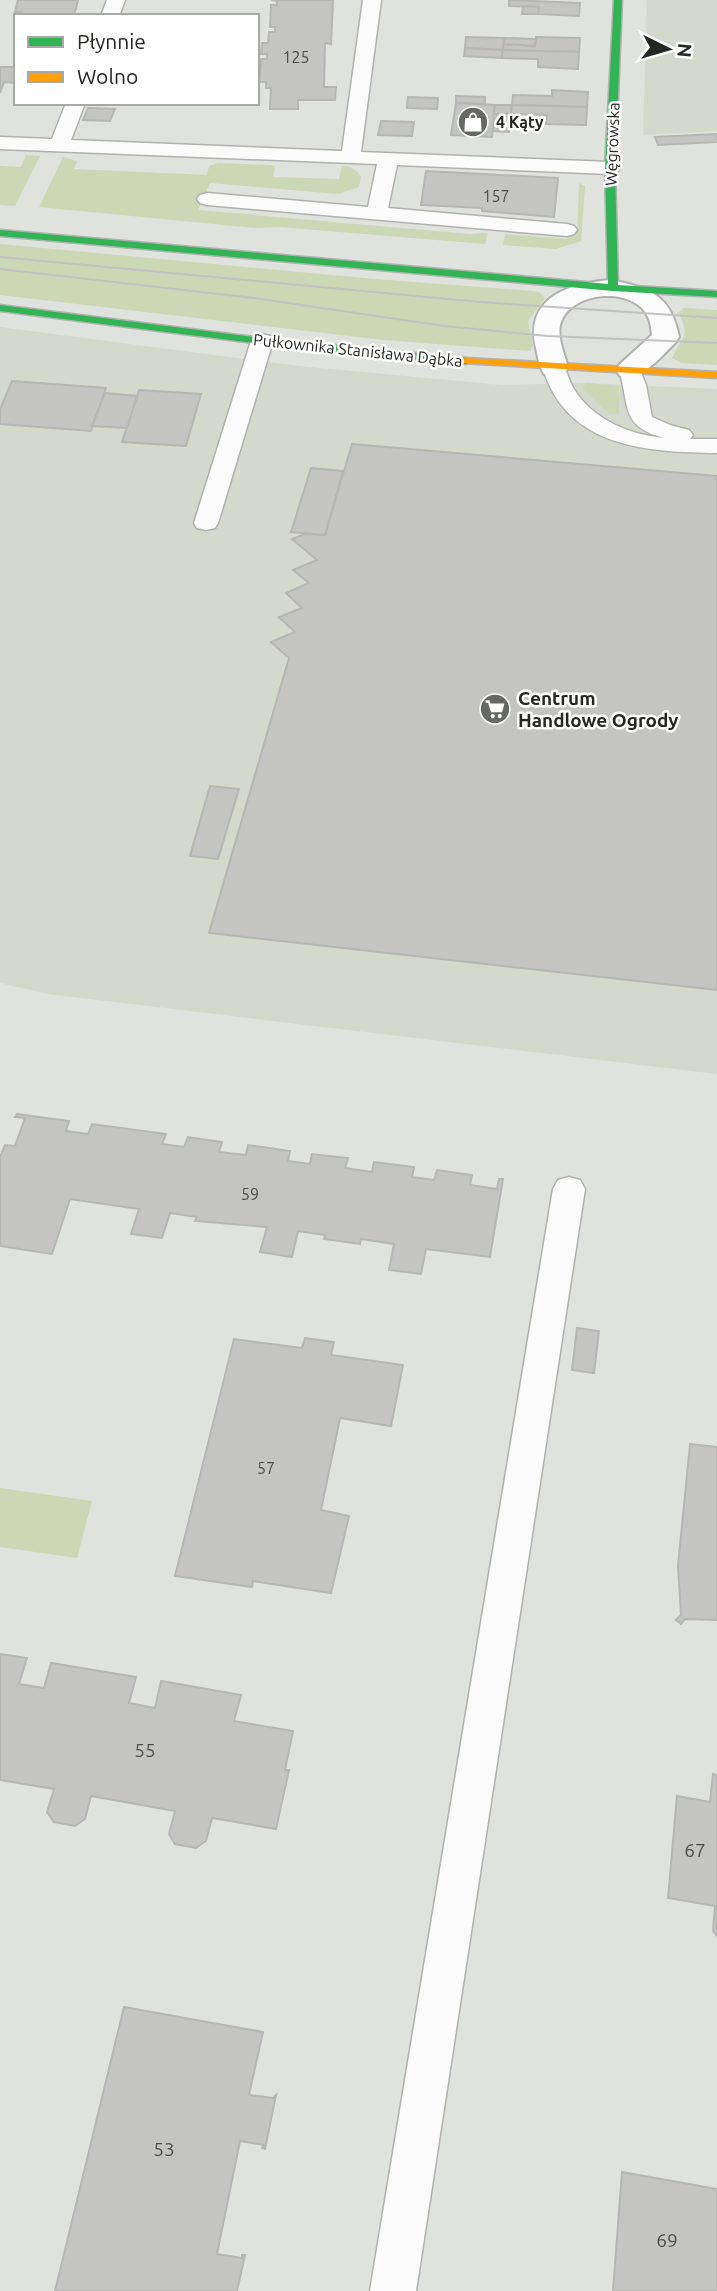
<svg xmlns="http://www.w3.org/2000/svg" width="717" height="2291" font-family="Ubuntu,sans-serif">
<style>
.built{fill:#d4d8cd}
.green{fill:#ccd7b5}
.building{fill:#c4c4c3;stroke:#b6b6b5;stroke-width:2}
.lines{fill:none;stroke-linecap:round;stroke-linejoin:round}
.lane-casing{stroke:#b1b2af;stroke-width:3}
.street-casing{stroke:#b1b2af;stroke-width:4}
.fast-casing{stroke:#b1b2af;stroke-width:3}
.slow-casing{stroke:#b1b2af;stroke-width:3}
.lane{fill:#fafbfa;fill-rule:evenodd}
.street{fill:#fafbfa;fill-rule:evenodd}
.fast{fill:#30b455;fill-rule:evenodd}
.slow{fill:#ff9f0a;fill-rule:evenodd}
.tram{stroke:#c1c2c1;stroke-width:2}
.labels{text-anchor:middle;stroke-width:5;stroke-linejoin:round;paint-order:stroke}
.number-label{font-size:16px;fill:#4d4e4b}
.far-poi-label{font-size:16px;font-weight:bold;fill:#252723;stroke:#fff;text-anchor:start}
.far-street-label{font-size:16px;fill:#252723;stroke:#fff}
.poi-label{font-size:19px;font-weight:bold;fill:#252723;stroke:#fff;text-anchor:start}
.near-number-label{font-size:19px;fill:#4d4e4b}
</style>
<rect width="100%" height="100%" fill="#e0e2dd"/>
<g class="built">
<path d="M647 0H717V131L643 135Z"/>
<path d="M0 327 299 366 501 385 587 383 717 389V1074L48 994 0 983Z"/>
</g>
<g class="green">
<path d="M26 155 40 156 15 206 0 205V166L21 167Z"/>
<path d="M63 157 77 161 74 169 207 175 209 166 218 163 272 165 275 167 273 177 339 179 342 166C350 166 358 170 361 177L359 187 338 194 210 183 198 210 470 234 488 233 485 244 279 227 255 228 39 207Z"/>
<path d="M579 183 585 186 581 241 556 249 503 245 505 234 566 239 577 229Z"/>
<path d="M0 244 375 279 534 291 540 293 545 298 528 321 533 345 530 351 383 340 0 295Z"/>
<path d="M684 308 717 310V365L681 363 672 358C681 338 692 336 678 313Z"/>
<path d="M587 383 619 386V414H609L581 387Z"/>
<path d="M0 1488 92 1501 77 1558 0 1547Z"/>
</g>
<g class="building">
<path d="M18 0H78L74 16H20L21 12H15Z"/>
<path d="M333 0 331 44 325 43 324 87H336L335 100H298V109H270L271 88H266V82H259L261 59H267V54H261L262 43H268L269 32H275V27H270L271 5H277V1L271 0Z"/>
<path d="M509 0 580 3 579 16 538 14 539 7 509 6Z"/>
<path d="M523 6 539 7 538 14H522Z"/>
<path d="M466 37 504 38 503 50 465 48Z"/>
<path d="M536 37 580 38 579 52 503 50 504 44 535 46Z"/>
<path d="M504 38 536 39 535 46 504 44Z"/>
<path d="M465 48 503 50 502 58 464 56Z"/>
<path d="M503 50 579 52 578 69 538 67V59L502 58Z"/>
<path d="M0 67H16V83L4 82 0 93Z"/>
<path d="M552 90 588 92 587 107 512 105 513 95 552 96Z"/>
<path d="M456 96 485 97V104L456 103Z"/>
<path d="M408 97 438 98 437 109 407 108Z"/>
<path d="M456 103 495 105 492 137 451 135Z"/>
<path d="M495 105H512L511 114H494Z"/>
<path d="M512 105 587 107 586 125 546 124 547 115 511 114Z"/>
<path d="M88 108 115 109 110 121 83 120Z"/>
<path d="M494 114H511L509 132 493 131Z"/>
<path d="M381 121 414 122 412 136 378 135Z"/>
<path d="M717 134V142L658 145 655 137Z"/>
<path d="M426 171 558 178 554 217 482 211V208L421 205Z"/>
<path d="M12 381 106 388 91 431 0 424V409Z"/>
<path d="M139 390 201 394 186 446 122 442Z"/>
<path d="M105 393 137 396 127 428 92 426Z"/>
<path d="M352 444 717 476V990L209 933 289 658 271 642 295 632 279 617 302 608 286 593 309 583 293 570 317 560 292 539 305 534 325 535Z"/>
<path d="M311 468 343 471 325 535 291 532Z"/>
<path d="M210 786 239 789 218 859 190 856Z"/>
<path d="M17 1114 69 1121 66 1131 88 1134 92 1124 166 1134 162 1144 184 1147 188 1137 222 1142 219 1152 246 1155 248 1145 290 1151 288 1161 310 1164 312 1154 348 1158 345 1168 372 1172 374 1162 414 1167 412 1177 434 1180 437 1170 472 1175 470 1185 497 1189 499 1179H503L490 1257 426 1249 421 1274 389 1270 394 1244 361 1239 360 1244 324 1239 325 1235 298 1231 292 1257 260 1252 267 1227 195 1221 197 1217 170 1213 162 1238 131 1234 139 1209 70 1199 52 1254 0 1246V1157L5 1145 15 1146 25 1118 15 1117Z"/>
<path d="M577 1328 599 1331 594 1373 572 1370Z"/>
<path d="M305 1338 334 1342 331 1355 403 1365 391 1426 340 1418 321 1510 349 1516 331 1593 253 1581 252 1587 175 1576 234 1339 302 1348Z"/>
<path d="M690 1444 717 1447V1620L685 1619 681 1624 676 1620 681 1615 678 1566Z"/>
<path d="M0 1654 27 1658 19 1684 44 1688 51 1663 136 1677 129 1703 155 1708 161 1681 241 1695 234 1721 293 1731 285 1770H289L276 1829 212 1818 206 1841 196 1848 175 1844 169 1834 175 1811 91 1796 85 1819 75 1826 54 1822 47 1812 54 1789 0 1780Z"/>
<path d="M713 1774 717 1775V1936L713 1931 715 1906 668 1898 677 1796 710 1802Z"/>
<path d="M124 2007 263 2032 249 2095 273 2098 276 2095 265 2149 262 2148 264 2145 240 2141 217 2254 242 2258V2255H245L237 2291H55Z"/>
<path d="M622 2172 717 2189V2291H613Z"/>
</g>
<g class="lines">
<g class="lane-casing">
<g id="lane">
<path d="M107 0H125L119 16H101Z"/>
<path d="M363 0H381L361 152 610 162 617 164 620 168 617 172 610 174 397 165 388 208 567 224 574 226 577 230 574 234 567 236 207 205 200 203 197 199 200 195 207 193 368 207 377 164 0 149V137L52 139 66 103H85L71 140 342 151Z"/>
<path d="M262 334 270 336 273 341 218 523 215 528 206 530 197 528 194 523 251 341 254 336Z"/>
<path d="M554 361 562 363C567 371 569 381 574 389 593 420 630 435 665 438 620 427 630 406 619 370L622 365H638L646 385 652 417 670 425 689 430 693 435 690 439H717V453C648 452 566 448 543 368L546 363Z"/>
<path d="M569 1177 580 1180 585 1189 416 2291H370L553 1189 558 1180Z"/>
</g>
</g>
<g class="street-casing">
<path id="street" d="M611 280C650 288 671 295 679 337L675 343C660 357 643 381 620 376L616 370 620 364 652 335C651 330 651 324 649 319 636 285 569 290 560 325 557 338 565 355 568 368L564 374 554 376 544 374C539 366 538 357 536 348 524 297 570 283 611 280Z"/>
</g>
<g class="fast-casing">
<g id="fast">
<path d="M614 0H622L615 168 618 285 717 291V297L613 291 0 236V230L608 284 605 168Z"/>
<path d="M0 305 262 338 466 358 472 361 466 364 262 344 0 311Z"/>
</g>
</g>
<g class="slow-casing">
<path id="slow" d="M466 358 717 372V378L462 363V359Z"/>
</g>
<use href="#lane" class="lane"/>
<use href="#street" class="street"/>
<use href="#fast" class="fast"/>
<use href="#slow" class="slow"/>
<g class="tram">
<path d="M0 257 480 302 717 318"/>
<path d="M0 269 254 298 444 326 548 336 717 343"/>
</g>
</g>
<defs>
<g id="shop-disc" transform="scale(1.575)"><circle r="9.5" fill="#666864" stroke="#fff"/><path d="M-5-2.5h2.3a2.7 3.5 0 0 1 5.4 0H5L5.5 6h-11ZM-1.5-2.5h3a1.5 2.3 0 0 0-3 0Z" fill="#fff"/></g>
<g id="supermarket-disc" transform="scale(1.575)"><circle r="9.5" fill="#666864" stroke="#fff"/><path d="M-6-5.5h2.5l.6 2H6L4.5 2H-2.5L-4.4-4H-6ZM-1.5 3.2a1.3 1.3 0 1 0 .1 0ZM3 3.2a1.3 1.3 0 1 0 .1 0Z" fill="#fff"/></g>
</defs>
<g fill-rule="evenodd">
<use href="#shop-disc" x="473" y="122"/>
<use href="#supermarket-disc" x="495" y="709"/>
</g>
<g class="labels">
<g class="number-label">
<text x="296" y="63">125</text>
<text x="496" y="202">157</text>
<text x="250" y="1200">59</text>
<text x="266" y="1474">57</text>
</g>
<g class="far-poi-label">
<text x="496" y="128">4 Kąty</text>
</g>
<g class="far-street-label">
<text transform="translate(612 144) rotate(-88)" y="6">Węgrowska</text>
<text transform="translate(358 350) rotate(6)" y="6">Pułkownika Stanisława Dąbka</text>
</g>
<g class="poi-label">
<text x="518" y="705">Centrum<tspan x="518" dy="22">Handlowe Ogrody</tspan></text>
</g>
<g class="near-number-label">
<text x="145" y="1757">55</text>
<text x="695" y="1857">67</text>
<text x="164" y="2156">53</text>
<text x="667" y="2247">69</text>
</g>
</g>
<rect x="14" y="14" width="245" height="91" fill="#ffffff" stroke="#a8a9a7" stroke-width="2"/>
<rect x="28" y="37" width="35" height="10" fill="#30b455" stroke="#a8a9a7" stroke-width="2"/>
<text x="77" y="49" font-size="21" fill="#252723">Płynnie</text>
<rect x="28" y="72" width="35" height="10" fill="#ff9f0a" stroke="#a8a9a7" stroke-width="2"/>
<text x="77" y="84" font-size="21" fill="#252723">Wolno</text>
<g transform="translate(668 49) rotate(95)" stroke="#ffffff" stroke-width="5" paint-order="stroke">
<path d="M0-5L12 26L0 18L-12 26Z" fill="#252723"/>
<text y="-10" font-size="19" font-weight="bold" text-anchor="middle" fill="#252723">N</text>
</g>
</svg>
